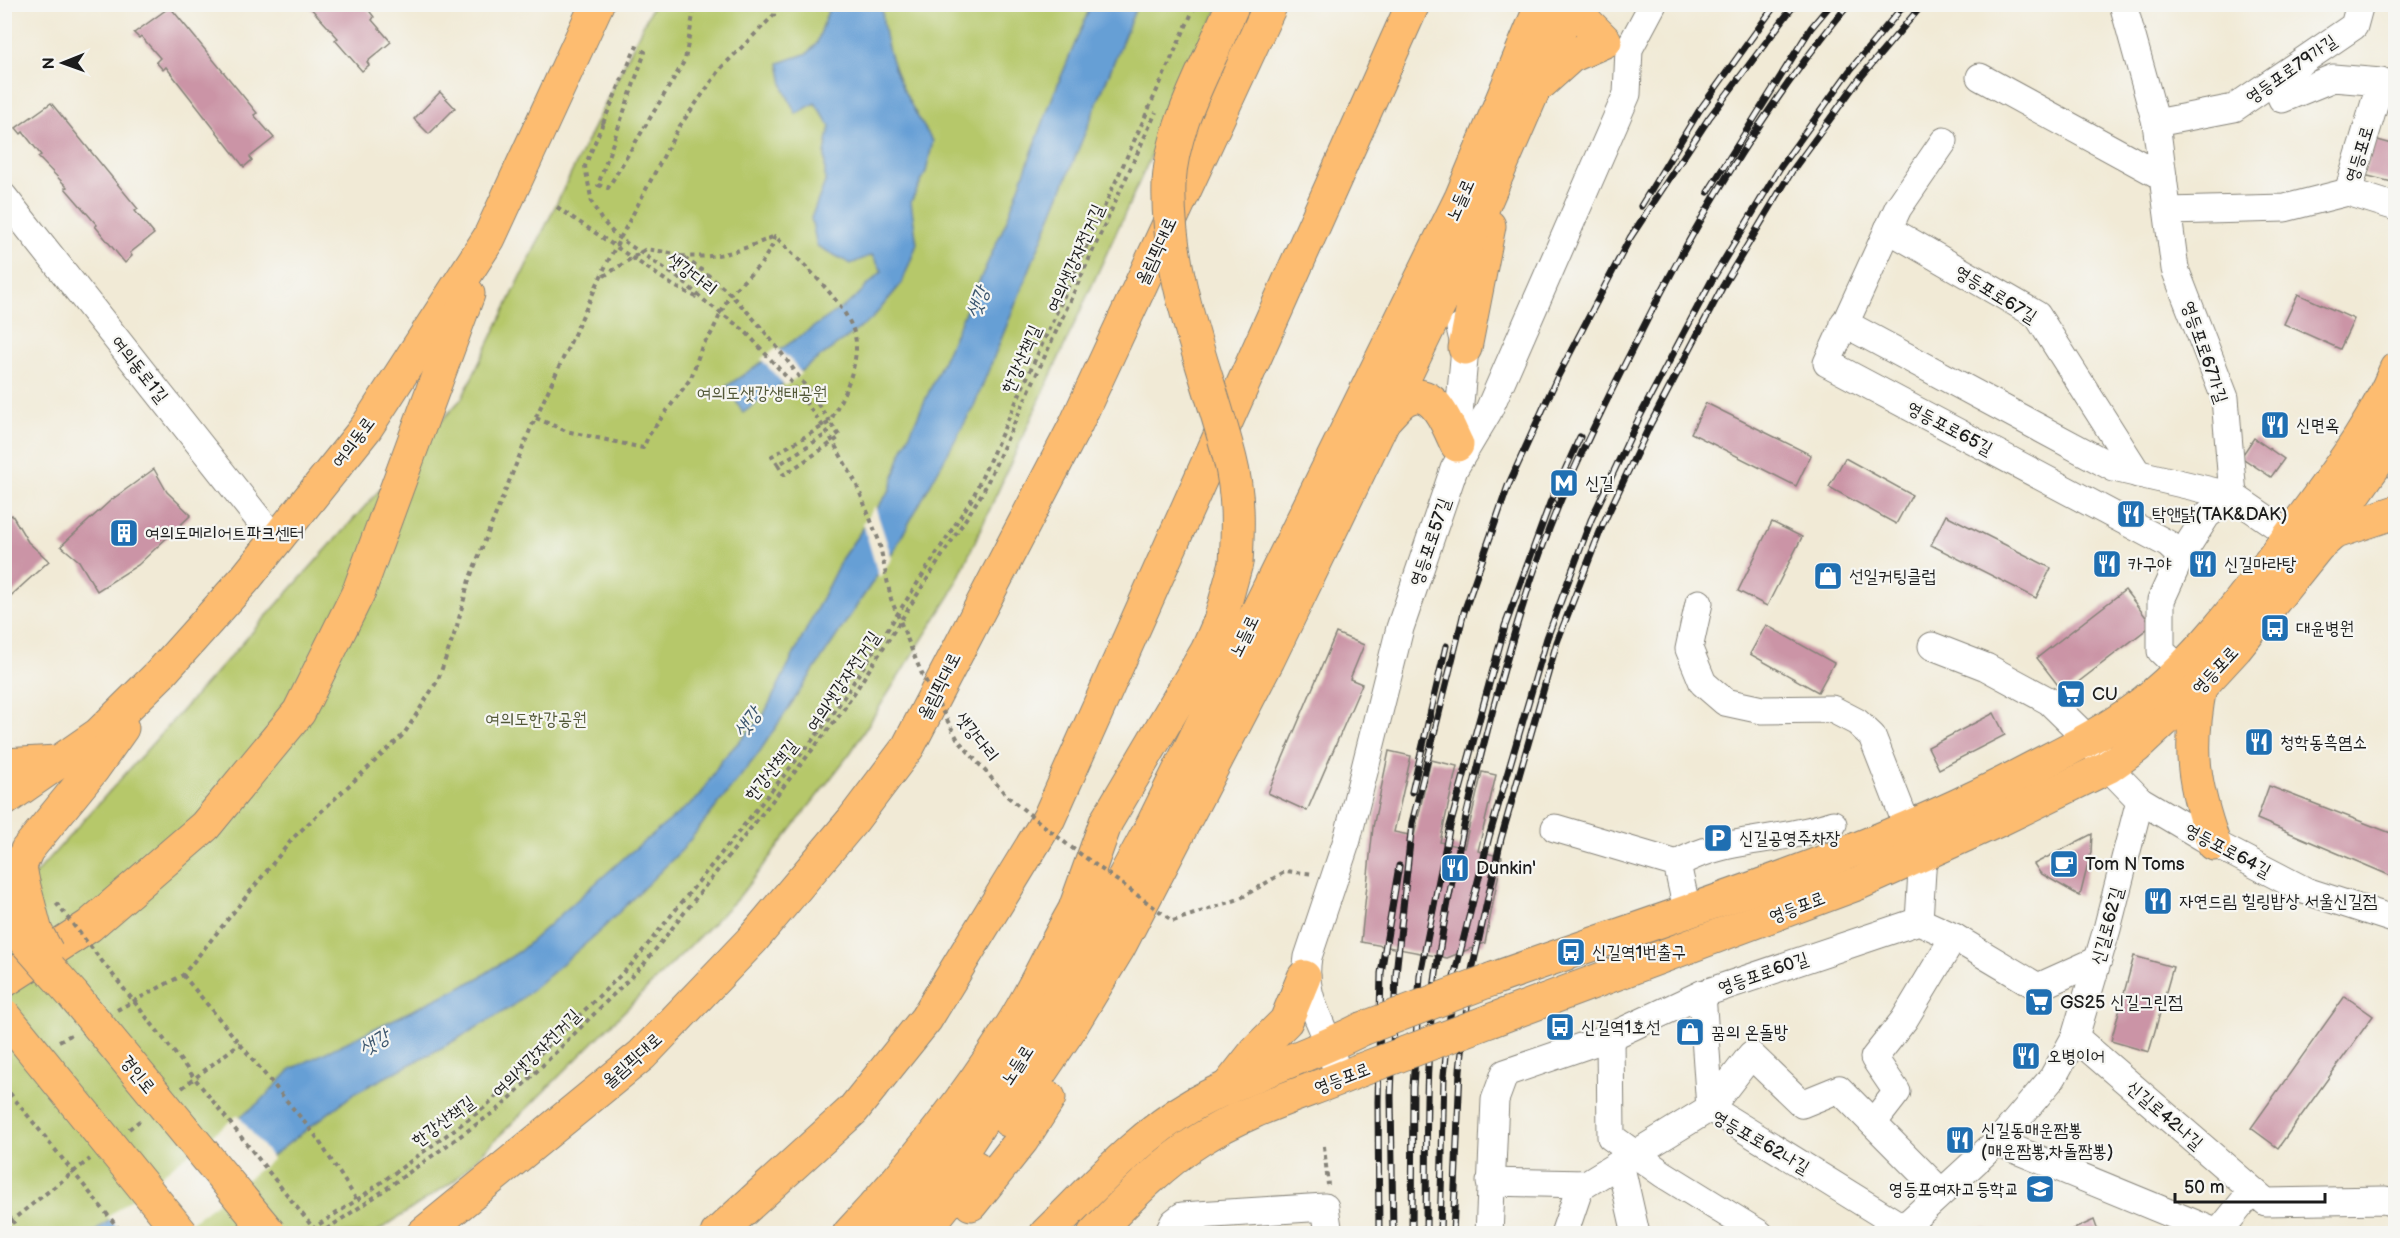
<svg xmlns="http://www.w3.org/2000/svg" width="2400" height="1238" font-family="'Balsamiq Sans','Poor Story',sans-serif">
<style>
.green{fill:#b6c86b;stroke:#697244;stroke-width:1.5}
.water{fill:#669fd5;stroke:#415e78;stroke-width:1.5}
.pier{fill:#f1ead6}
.building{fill:#cb94a6}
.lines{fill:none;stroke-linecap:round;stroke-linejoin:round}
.minor-casing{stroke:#868379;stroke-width:29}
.major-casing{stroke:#868379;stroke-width:35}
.highway-casing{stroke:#868379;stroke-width:35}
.path{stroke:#868379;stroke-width:4;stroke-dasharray:4.5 4.5;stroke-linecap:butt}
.minor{stroke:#fff;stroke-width:27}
.major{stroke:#fdbc70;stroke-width:33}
.highway{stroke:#fdbc70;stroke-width:33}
.rail-casing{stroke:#1c1c1c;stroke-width:7}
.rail{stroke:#f6f6f2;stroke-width:4.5;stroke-dasharray:14;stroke-linecap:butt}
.major-bridge-casing{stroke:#868379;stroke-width:35;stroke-linecap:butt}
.highway-bridge-casing{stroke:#868379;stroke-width:35;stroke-linecap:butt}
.path-bridge{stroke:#868379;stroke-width:4;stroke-dasharray:4.5 4.5;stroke-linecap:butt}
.major-bridge{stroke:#fdbc70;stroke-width:33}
.highway-bridge{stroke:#fdbc70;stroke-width:33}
.labels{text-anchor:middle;stroke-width:4.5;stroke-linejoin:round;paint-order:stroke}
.street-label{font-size:18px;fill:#1c1c1c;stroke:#f6f6f2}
.park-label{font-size:18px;fill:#525838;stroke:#f6f6f2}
.poi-label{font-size:18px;fill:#1c1c1c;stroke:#f6f6f2;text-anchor:start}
.water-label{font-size:20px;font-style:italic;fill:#3d576f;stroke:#f6f6f2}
</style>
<rect width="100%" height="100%" fill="#f6f6f2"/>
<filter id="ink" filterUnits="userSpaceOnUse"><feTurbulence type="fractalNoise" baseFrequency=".0167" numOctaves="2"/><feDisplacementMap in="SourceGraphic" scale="12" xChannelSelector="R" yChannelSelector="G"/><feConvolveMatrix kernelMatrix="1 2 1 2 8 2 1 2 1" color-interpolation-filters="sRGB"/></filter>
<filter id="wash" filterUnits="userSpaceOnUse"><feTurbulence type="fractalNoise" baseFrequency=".008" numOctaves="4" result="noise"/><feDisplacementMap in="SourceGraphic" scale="24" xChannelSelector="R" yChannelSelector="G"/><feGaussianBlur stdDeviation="1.35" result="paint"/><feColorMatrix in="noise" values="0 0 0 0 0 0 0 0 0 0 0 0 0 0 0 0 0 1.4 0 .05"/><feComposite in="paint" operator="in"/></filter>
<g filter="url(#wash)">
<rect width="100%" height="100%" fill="#f1ead6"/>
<path class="green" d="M653 5H1220L951 594 851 752 739 897 454 1181 375 1233H5V898L39 870 462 398Z"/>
<g class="water">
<path d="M830 5H882C882 53 906 101 933 141L926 172 911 202 917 244 902 283 871 320 743 413 727 386 853 300 882 271 872 255 851 264 817 246 811 218 825 182V154L830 126 815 103 796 114 784 89 779 63 808 53 817 43Z"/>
<path d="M1091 5H1137L974 406 894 550 758 754 682 850 598 933 513 1006 447 1045 355 1093 171 1233 92 1234 262 1100 291 1069 477 979 520 951 626 856 700 796 721 761 763 716 842 558 890 490 902 451 1006 222 1053 96Z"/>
</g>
<g class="pier">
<path d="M777 348 793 362 801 374 785 386 761 359Z"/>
<path d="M875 506 892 558 879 578 863 523Z"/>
<path d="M238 1115 273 1159 176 1234 121 1233 108 1217Z"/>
</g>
<g id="blocks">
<g class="building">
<path d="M307 4H364L374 17 372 20 391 42 367 62 369 65 362 71 335 40 338 38Z"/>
<path d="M170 7 257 113 254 115 274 138 250 157 252 160 244 167 166 67 163 70 156 62 160 58 141 36 139 38 134 33Z"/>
<path d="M440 92 455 108 429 134 414 119Z"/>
<path d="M51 103 138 209 135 211 154 234 130 253 132 256 125 263 95 226 97 225 65 188 67 187 38 157 41 155 23 132 21 134 16 128Z"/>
<path d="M2374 139 2396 145V183L2364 175Z"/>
<path d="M2298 294 2354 319 2340 349 2284 324Z"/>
<path d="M1706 403 1811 455 1796 486 1691 433Z"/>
<path d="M2254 438 2284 459 2271 477 2241 457Z"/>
<path d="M1845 458 1912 495 1896 524 1829 487Z"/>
<path d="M154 469 167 492 191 515 138 565 97 591 79 561 61 546 110 501Z"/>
<path d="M12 515 28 542 49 561 4 602V519Z"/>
<path d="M1946 515 2051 568 2036 598 1931 545Z"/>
<path d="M1772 522 1802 537 1767 606 1738 591Z"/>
<path d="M2125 590 2152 625 2064 693 2037 658Z"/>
<path d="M1766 625 1834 663 1818 692 1750 654Z"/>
<path d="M1336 633 1364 645 1350 679 1362 684 1307 811 1268 793Z"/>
<path d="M1994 713 2005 735 1939 769 1928 747Z"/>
<path d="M1389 751 1411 756 1394 832 1414 836 1431 760 1457 766 1440 842 1464 848 1482 772 1496 775 1478 851 1502 857 1485 943 1447 958 1361 942 1373 827Z"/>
<path d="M2269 786 2396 835V878L2257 819Z"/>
<path d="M2092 834 2091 852 2080 896 2040 873 2034 864Z"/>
<path d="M2134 956 2173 967 2149 1052 2111 1041Z"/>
<path d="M2345 996 2373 1016 2278 1148 2251 1128Z"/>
<path d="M2094 1220 2099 1234H2063Z"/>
<path d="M1985 1228 1997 1234H1959L1972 1229Z"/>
</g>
</g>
</g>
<g filter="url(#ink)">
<use href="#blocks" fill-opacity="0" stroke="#868379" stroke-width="1.5"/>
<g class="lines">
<g class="minor-casing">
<g id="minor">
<path d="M2123 4 2156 123 2175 269 2225 398 2233 496 2207 515 2181 556"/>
<path d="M1980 77 2163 177"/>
<path d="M2274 81 2282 99 2333 78 2381 82 2348 192"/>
<path d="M2156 123 2234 108 2354 26 2360 4"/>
<path d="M1944 141 1898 208 1827 363 2168 544 2181 556 2161 600V651L2180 669"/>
<path d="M2348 192 2396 207"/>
<path d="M4 197 276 541"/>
<path d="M2168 211 2285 208 2348 192"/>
<path d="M1888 229 2037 315 2138 474"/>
<path d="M1844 323 2114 468 2233 496 2290 535"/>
<path d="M1456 447 1465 348 1460 328"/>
<path d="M1699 603 1689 649 1703 683 1725 702 1762 710 1832 709 1857 722 1872 736 1908 828"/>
<path d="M1932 646 1986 667 2049 701 2088 739 2108 767 2140 800 2204 838 2306 891 2396 920"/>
<path d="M1555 828 1677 864 1687 910"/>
<path d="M1677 864C1723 837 1782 842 1833 824"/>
<path d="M1919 921 1923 854"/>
<path d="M1702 994 1710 1108"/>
<path d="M1610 1037 1611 1137 1663 1174 1760 1234"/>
<path d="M2075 1037 2266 1202 2385 1200 2396 1204"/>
<path d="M1334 1062C1325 1023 1301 999 1308 957L1347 840 1400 628 1454 469 1488 412 1627 94 1629 49 1653 4"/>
<path d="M1710 1108 1751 1055 1802 1104 1839 1089 1941 1192"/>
<path d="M1873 1123 1897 1092 1874 1058 1904 1020 1954 937"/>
<path d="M1997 1142 2220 1234"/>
<path d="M1620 1163 1636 1234"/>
<path d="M1490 1182 1586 1184 1710 1108 1902 1227"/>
<path d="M2219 1232 2252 1191"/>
<path d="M1168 1234 1174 1222 1182 1216 1325 1207 1329 1234"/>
<path d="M1489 1234 1495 1100 1505 1073 1610 1037 1702 994 1919 921 1954 937 2038 987 2098 960"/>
<path d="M1564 1234 1581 1184"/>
<path d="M1897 1234 2003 1136 2053 1077 2075 1037 2107 929 2140 800"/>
</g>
</g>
<g class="major-casing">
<g id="major">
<path d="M1541 83 1571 56 1605 41 1586 22 1578 4"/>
<path d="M1465 348 1489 226"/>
<path d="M1384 420C1390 414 1397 405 1404 400 1434 383 1447 425 1457 445"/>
<path d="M2323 542 2333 533 2396 512"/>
<path d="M2200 687C2188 750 2193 784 2214 844"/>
<path d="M4 765 57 762"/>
<path d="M4 800 99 734 160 674 245 579 366 428 489 238 597 4"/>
<path d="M23 883 20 866 27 850 93 769 122 728"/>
<path d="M1493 979C1672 915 1858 860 2027 771 2063 752 2102 734 2135 709 2201 660 2251 588 2299 523 2334 475 2374 425 2396 369"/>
<path d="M4 981 89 926 205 826 299 712 359 591 468 294"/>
<path d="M1492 1020 1859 883 1999 820 2108 767 2136 747 2200 687 2236 648 2317 547 2396 435"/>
<path d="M1227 1088 1257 1050 1286 1021 1304 977"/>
<path d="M1008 1120 1067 1033 1119 947 1268 660 1449 285 1571 4"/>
<path d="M971 1204 1022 1140 1049 1098"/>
<path d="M849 1234C910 1169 965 1100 1012 1025 1041 979 1061 927 1092 882"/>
<path d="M889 1234 959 1156 1042 1028 1152 826 1461 198 1542 4"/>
<path d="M922 1234 975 1167"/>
<path d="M1046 1234C1093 1188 1137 1137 1194 1104 1248 1074 1308 1057 1362 1029"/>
<path d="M1094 1234C1127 1200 1161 1164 1201 1139 1249 1108 1306 1093 1358 1071"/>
</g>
</g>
<g class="highway-casing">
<g id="highway">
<path d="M1213 50 1233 4"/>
<path d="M1076 906 1106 822 1207 651 1220 621 1236 563"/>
<path d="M423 1234 642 1055 752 940 853 820 908 747 1076 424 1271 4"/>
<path d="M717 1234 853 1110 926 1019 1049 818 1413 4"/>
</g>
</g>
<g class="path">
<path d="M603 123 636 47 645 52 598 185 608 188 685 60 695 4"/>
<path d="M681 256C719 259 740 251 775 236"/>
<path d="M536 418 566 431 643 448 649 435 691 378 702 346 711 334 730 294 761 264 772 246 775 236C799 261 854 308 856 343 857 372 842 397 830 422 789 362 745 295 682 257 672 252 657 251 646 249L601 278"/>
<path d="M778 465 772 456 830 422 840 437 784 475 778 465 828 433"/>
<path d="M1173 921 1239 899 1286 871 1314 874"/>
<path d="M183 975 315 1135 357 1200"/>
<path d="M117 1010 183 975 294 837 404 734 438 680 457 626 469 580 530 430 607 263 679 127 722 67 774 15 775 4"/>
<path d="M59 1041 73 1034"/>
<path d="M4 1070 12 1066"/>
<path d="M182 1088 240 1043"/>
<path d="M129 1129 142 1119"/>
<path d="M1324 1146 1328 1185"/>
<path d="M4 1211 12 1220 90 1159"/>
<path d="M12 1220 21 1234"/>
<path d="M304 1234 357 1200 484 1108 632 964 831 717 973 497 1196 4"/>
<path d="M319 1234 366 1203 501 1107 644 964 842 712 983 492 1156 112"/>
</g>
<use href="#minor" class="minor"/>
<use href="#major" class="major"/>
<use href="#highway" class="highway"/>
<g class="rail-casing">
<g id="rail">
<path d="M1708 192 1811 28 1831 4"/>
<path d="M1641 206 1699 111 1776 4"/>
<path d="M1412 792 1446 646"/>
<path d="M1379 1234 1378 1102 1381 973 1399 866"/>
<path d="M1393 1234 1391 1096 1396 974 1412 823 1464 612 1508 486 1557 378 1630 238 1709 118 1795 4"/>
<path d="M1412 1234 1413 1088 1420 975 1449 830 1505 626 1550 503 1580 437"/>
<path d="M1426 1234C1427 1148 1424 1059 1436 974 1448 888 1468 804 1490 720 1510 647 1530 574 1559 504 1583 447 1611 391 1639 336 1697 219 1766 104 1849 4"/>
<path d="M1440 1234 1444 1076 1454 977 1489 837 1547 638 1591 520 1639 418 1712 280 1781 166 1851 69 1905 4"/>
<path d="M1453 1234 1460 1070 1470 979 1501 839 1557 642 1603 524 1651 423 1723 286 1792 171 1860 78 1923 4"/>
</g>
</g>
<use href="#rail" class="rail"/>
<g class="major-bridge-casing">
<g id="major-bridge">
<path d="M23 883 36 932 47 952"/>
<path d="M4 917 73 995 270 1234"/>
<path d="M4 1015 182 1234"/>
<path d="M1362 1029 1493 979"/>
<path d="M1358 1071 1492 1020"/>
</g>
</g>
<g class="highway-bridge-casing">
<path id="highway-bridge" d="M1213 50C1194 91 1171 138 1169 184 1166 279 1207 369 1230 459 1239 494 1238 528 1236 563"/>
</g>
<g class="path-bridge">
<path d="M603 123 585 166 592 203 601 219 616 236 680 279 706 302 745 331 790 381 828 433 856 483 879 541 891 599 921 672 958 740 1008 797 1068 845 1173 921"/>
<path d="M557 207 674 286 700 299"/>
<path d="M56 903 318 1234"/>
<path d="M4 1086 123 1234"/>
</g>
<use href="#major-bridge" class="major-bridge"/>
<use href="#highway-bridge" class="highway-bridge"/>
</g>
</g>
<defs>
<g id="restaurant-square" transform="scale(1.5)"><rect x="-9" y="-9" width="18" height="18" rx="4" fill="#1f6fb2" stroke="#f6f6f2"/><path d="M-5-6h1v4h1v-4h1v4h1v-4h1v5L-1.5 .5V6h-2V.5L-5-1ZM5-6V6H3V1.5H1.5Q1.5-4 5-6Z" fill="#fff"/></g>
<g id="metro-square" transform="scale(1.5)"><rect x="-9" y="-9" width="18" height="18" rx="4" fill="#1f6fb2" stroke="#f6f6f2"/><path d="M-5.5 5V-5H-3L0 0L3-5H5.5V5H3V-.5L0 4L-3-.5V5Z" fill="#fff"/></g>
<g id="building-square" transform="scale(1.5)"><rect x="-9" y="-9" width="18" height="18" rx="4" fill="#1f6fb2" stroke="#f6f6f2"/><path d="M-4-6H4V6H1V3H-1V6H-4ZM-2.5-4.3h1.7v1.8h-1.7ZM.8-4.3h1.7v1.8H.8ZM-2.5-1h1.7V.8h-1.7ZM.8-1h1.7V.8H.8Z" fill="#fff"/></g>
<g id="shop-square" transform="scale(1.5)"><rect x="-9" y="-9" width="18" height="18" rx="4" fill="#1f6fb2" stroke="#f6f6f2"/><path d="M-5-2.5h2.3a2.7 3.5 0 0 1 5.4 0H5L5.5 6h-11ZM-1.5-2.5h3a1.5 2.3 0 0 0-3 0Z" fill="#fff"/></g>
<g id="bus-square" transform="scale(1.5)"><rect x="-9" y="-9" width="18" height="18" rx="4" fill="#1f6fb2" stroke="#f6f6f2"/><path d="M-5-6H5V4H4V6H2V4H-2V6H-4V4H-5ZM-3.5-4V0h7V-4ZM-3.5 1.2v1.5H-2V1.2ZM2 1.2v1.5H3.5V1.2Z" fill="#fff"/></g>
<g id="supermarket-square" transform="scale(1.5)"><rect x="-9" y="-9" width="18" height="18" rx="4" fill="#1f6fb2" stroke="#f6f6f2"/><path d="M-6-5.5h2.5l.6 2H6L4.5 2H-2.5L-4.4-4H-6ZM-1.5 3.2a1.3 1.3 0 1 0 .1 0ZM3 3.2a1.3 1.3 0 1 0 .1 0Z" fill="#fff"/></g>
<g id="parking-square" transform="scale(1.5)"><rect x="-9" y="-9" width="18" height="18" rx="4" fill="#1f6fb2" stroke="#f6f6f2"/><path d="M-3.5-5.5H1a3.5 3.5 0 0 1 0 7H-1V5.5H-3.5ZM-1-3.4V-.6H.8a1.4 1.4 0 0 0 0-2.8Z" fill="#fff"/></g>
<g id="cafe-square" transform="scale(1.5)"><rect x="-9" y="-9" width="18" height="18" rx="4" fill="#1f6fb2" stroke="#f6f6f2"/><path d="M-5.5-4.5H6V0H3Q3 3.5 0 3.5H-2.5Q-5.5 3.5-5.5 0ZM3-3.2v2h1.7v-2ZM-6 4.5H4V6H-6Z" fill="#fff"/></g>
<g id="school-square" transform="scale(1.5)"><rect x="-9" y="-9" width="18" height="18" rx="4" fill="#1f6fb2" stroke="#f6f6f2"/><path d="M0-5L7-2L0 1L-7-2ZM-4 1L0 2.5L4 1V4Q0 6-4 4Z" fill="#fff"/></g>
</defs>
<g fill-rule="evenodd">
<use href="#restaurant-square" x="2275" y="425"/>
<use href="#metro-square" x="1564" y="483"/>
<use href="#restaurant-square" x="2131" y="514"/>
<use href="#building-square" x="124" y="533"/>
<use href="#restaurant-square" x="2107" y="564"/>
<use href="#restaurant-square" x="2203" y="564"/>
<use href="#shop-square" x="1828" y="576"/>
<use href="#bus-square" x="2275" y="628"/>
<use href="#supermarket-square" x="2071" y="694"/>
<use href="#restaurant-square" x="2259" y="742"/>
<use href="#parking-square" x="1718" y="838"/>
<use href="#cafe-square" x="2064" y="864"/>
<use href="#restaurant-square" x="1455" y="868"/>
<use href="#restaurant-square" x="2158" y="901"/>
<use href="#bus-square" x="1571" y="952"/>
<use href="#supermarket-square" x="2039" y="1002"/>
<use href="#bus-square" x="1560" y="1027"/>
<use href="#shop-square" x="1690" y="1032"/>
<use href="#restaurant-square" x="2026" y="1056"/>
<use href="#restaurant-square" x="1960" y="1140"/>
<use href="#school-square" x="2040" y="1189"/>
</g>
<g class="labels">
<g class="street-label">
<text transform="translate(2291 69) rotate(-35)" y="6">영등포로79가길</text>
<text transform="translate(2359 154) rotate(-73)" y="6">영등포로</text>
<text transform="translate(1460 200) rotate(-66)" y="6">노들로</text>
<text transform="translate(1156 251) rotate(-65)" y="6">올림픽대로</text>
<text transform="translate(1075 258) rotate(-66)" y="6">여의샛강자전거길</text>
<text transform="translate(692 274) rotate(38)" y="6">샛강다리</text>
<text transform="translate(1996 294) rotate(32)" y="6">영등포로67길</text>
<text transform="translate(2205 352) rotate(71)" y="6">영등포로67가길</text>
<text transform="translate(1021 359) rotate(-66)" y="6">한강산책길</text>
<text transform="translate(140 369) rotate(52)" y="6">여의동로1길</text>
<text transform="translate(1950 428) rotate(28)" y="6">영등포로65길</text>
<text transform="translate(353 442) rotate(-53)" y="6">여의동로</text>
<text transform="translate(1430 542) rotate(-71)" y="6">영등포로57길</text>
<text transform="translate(1244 636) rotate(-64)" y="6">노들로</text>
<text transform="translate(2215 670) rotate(-47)" y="6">영등포로</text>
<text transform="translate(843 681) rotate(-56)" y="6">여의샛강자전거길</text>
<text transform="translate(939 686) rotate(-63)" y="6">올림픽대로</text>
<text transform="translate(977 737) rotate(52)" y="6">샛강다리</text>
<text transform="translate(771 770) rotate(-51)" y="6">한강산책길</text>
<text transform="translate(2228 850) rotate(28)" y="6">영등포로64길</text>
<text transform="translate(1797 907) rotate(-21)" y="6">영등포로</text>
<text transform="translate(2107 926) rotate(-75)" y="6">신길로62길</text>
<text transform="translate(1763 973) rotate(-19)" y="6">영등포로60길</text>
<text transform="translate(536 1053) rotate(-45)" y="6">여의샛강자전거길</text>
<text transform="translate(632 1060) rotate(-42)" y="6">올림픽대로</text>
<text transform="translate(1017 1065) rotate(-57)" y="6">노들로</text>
<text transform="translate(138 1074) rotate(51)" y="6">경인로</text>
<text transform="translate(1342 1078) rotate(-21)" y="6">영등포로</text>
<text transform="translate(2165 1115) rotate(41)" y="6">신길로42나길</text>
<text transform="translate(443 1121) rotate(-36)" y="6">한강산책길</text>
<text transform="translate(1761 1142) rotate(30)" y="6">영등포로62나길</text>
</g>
<g class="park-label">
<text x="762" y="399">여의도샛강생태공원</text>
<text x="536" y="725">여의도한강공원</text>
</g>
<g class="poi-label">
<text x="2296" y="431">신면옥</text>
<text x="1585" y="489">신길</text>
<text x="2152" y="520">탁앤닭(TAK&amp;DAK)</text>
<text x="145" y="539">여의도메리어트파크센터</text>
<text x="2128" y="570">카구야</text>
<text x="2224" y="570">신길마라탕</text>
<text x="1849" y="582">선일커팅클럽</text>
<text x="2296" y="634">대윤병원</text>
<text x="2092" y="700">CU</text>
<text x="2280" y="748">청학동흑염소</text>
<text x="1739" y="844">신길공영주차장</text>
<text x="2085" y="870">Tom N Toms</text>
<text x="1476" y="874">Dunkin'</text>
<text x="2179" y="907">자연드림 힐링밥상 서울신길점</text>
<text x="1592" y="958">신길역1번출구</text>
<text x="2060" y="1008">GS25 신길그린점</text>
<text x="1581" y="1033">신길역1호선</text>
<text x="1711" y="1038">꿈의 온돌방</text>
<text x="2047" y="1062">오병이어</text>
<text x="1981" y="1136">신길동매운짬뽕<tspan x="1981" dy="21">(매운짬뽕,차돌짬뽕)</tspan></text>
<text x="2019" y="1195" text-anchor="end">영등포여자고등학교</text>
</g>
<g class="water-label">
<text transform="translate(977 302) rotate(-69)" y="7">샛강</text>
<text transform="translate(747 722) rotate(-53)" y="7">샛강</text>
<text transform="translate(374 1042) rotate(-31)" y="7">샛강</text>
</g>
</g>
<rect width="2400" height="1238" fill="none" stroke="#f6f6f2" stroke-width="24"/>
<g transform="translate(63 63) rotate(269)" stroke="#f6f6f2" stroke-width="4.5" paint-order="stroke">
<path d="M0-4.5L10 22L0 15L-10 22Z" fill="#1c1c1c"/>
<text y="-9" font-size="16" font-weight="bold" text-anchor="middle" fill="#1c1c1c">N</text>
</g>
<path d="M2175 1193v9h150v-9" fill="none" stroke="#1c1c1c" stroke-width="3"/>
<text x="2184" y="1193" font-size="18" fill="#1c1c1c" stroke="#f6f6f2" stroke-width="4.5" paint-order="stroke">50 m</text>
</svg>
